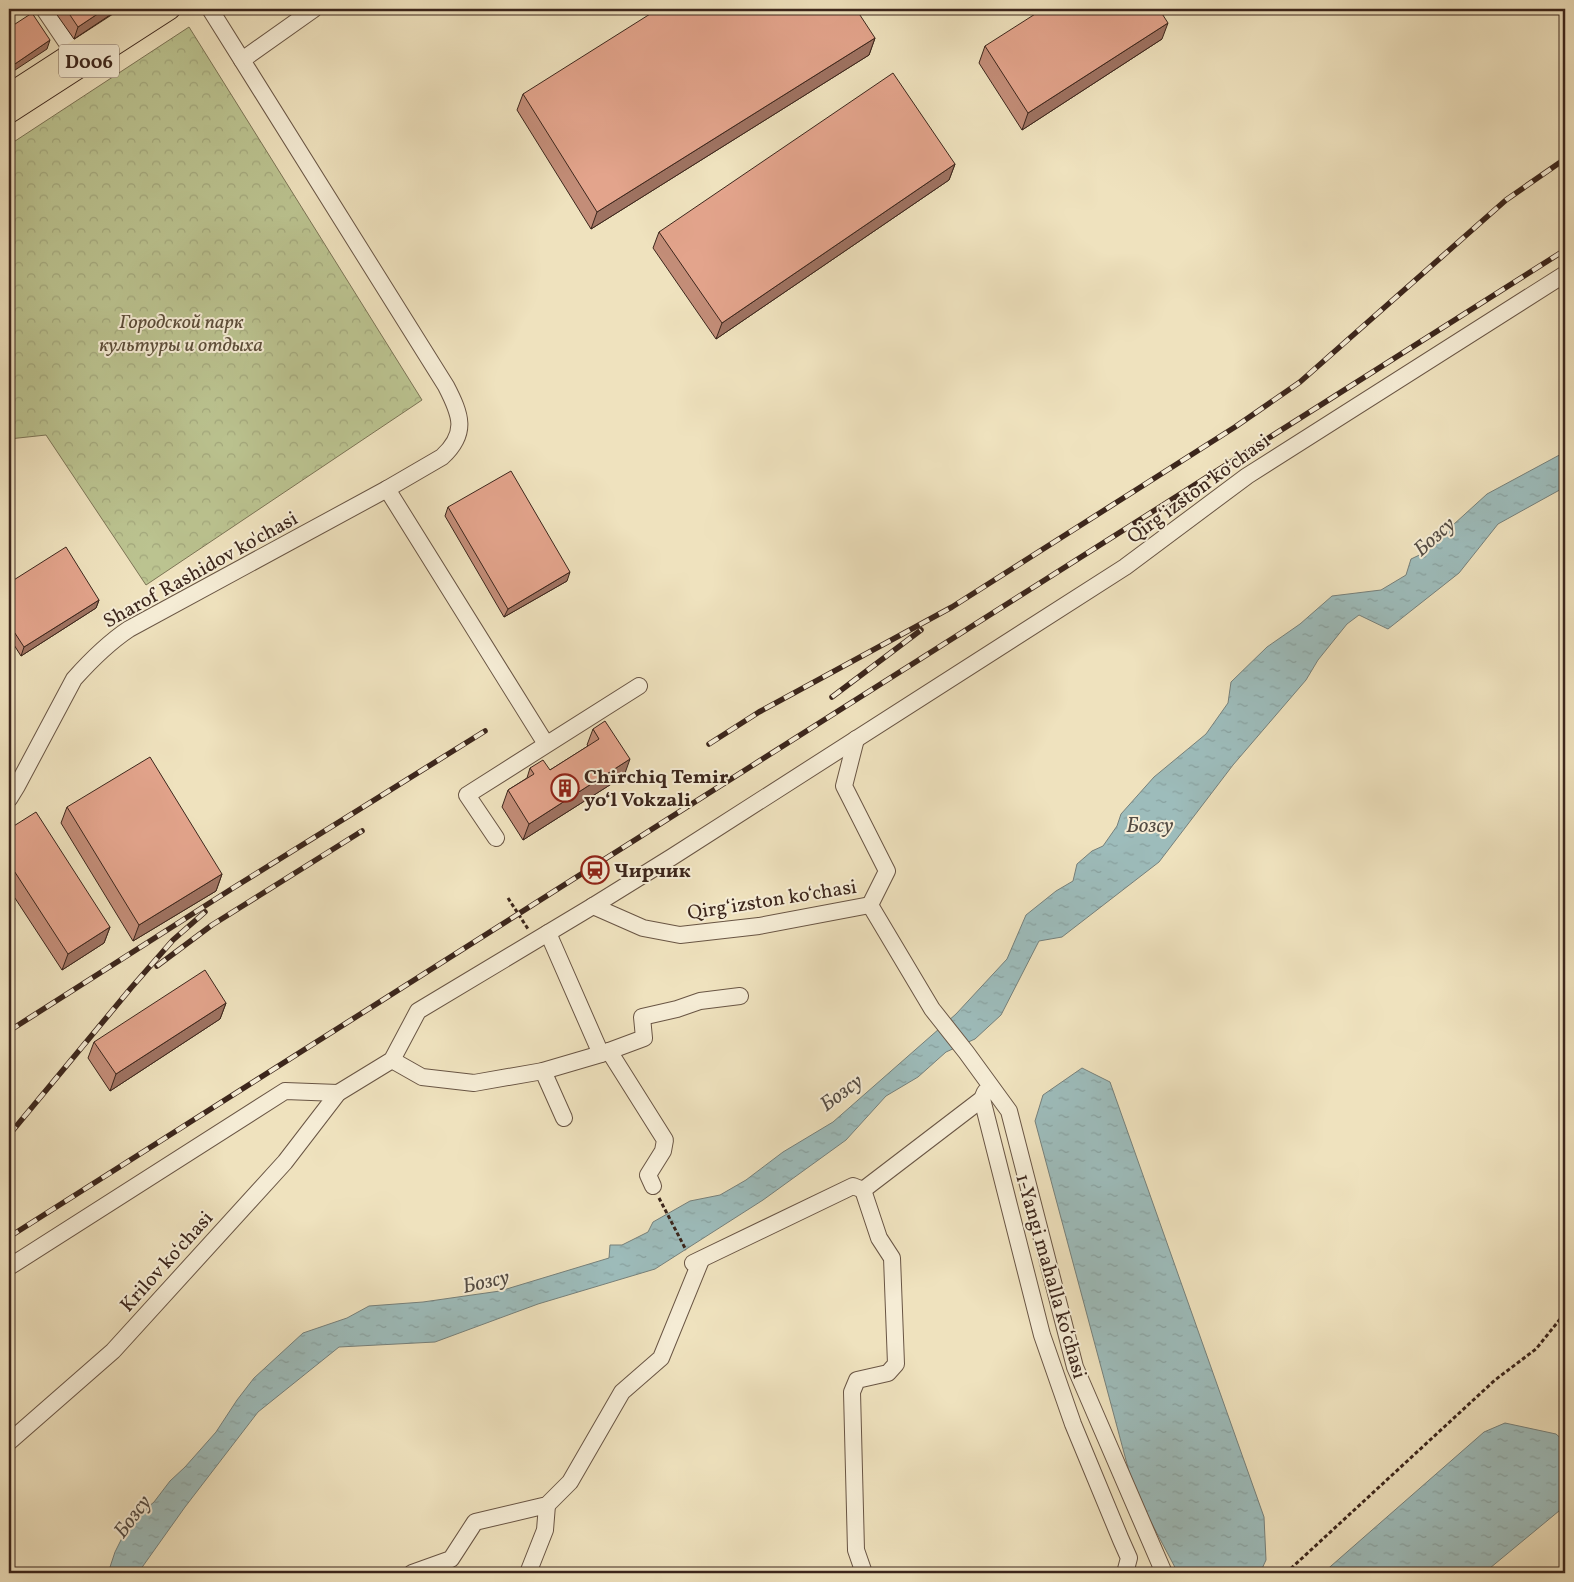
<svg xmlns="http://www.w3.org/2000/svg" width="1574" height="1582" font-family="Vollkorn,serif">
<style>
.park{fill:url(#park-crowns);stroke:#7c7456}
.water{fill:url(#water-ripples);stroke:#76807b}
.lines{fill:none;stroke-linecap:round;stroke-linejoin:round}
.minor-casing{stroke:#695544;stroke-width:18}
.major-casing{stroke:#3c261c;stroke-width:22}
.path{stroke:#3c261c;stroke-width:3;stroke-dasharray:4 2.5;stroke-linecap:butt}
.minor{stroke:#f5ecd5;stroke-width:16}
.major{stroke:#efe2be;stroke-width:20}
.rail-casing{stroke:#3c261c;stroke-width:5.5}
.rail{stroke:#f5ecd5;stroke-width:4;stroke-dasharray:11;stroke-linecap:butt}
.wall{fill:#c38d78;stroke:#3c261c}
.shaded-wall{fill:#9f7362;stroke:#3c261c}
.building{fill:#e3a48c;stroke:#3c261c}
.labels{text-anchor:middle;stroke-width:4;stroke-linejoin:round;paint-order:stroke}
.shield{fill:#f5ecd5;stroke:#746154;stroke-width:1}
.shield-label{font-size:19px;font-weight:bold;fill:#3c261c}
.park-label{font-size:20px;font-style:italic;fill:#5c4d39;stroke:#f5ecd5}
.street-label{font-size:20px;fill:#3c261c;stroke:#f5ecd5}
.poi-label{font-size:20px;font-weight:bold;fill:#3c261c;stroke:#f5ecd5;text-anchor:start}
.water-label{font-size:21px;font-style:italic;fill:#544c44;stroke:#f5ecd5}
</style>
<defs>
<pattern id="park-crowns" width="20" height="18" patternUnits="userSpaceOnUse" patternTransform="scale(1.25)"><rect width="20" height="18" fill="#bbc390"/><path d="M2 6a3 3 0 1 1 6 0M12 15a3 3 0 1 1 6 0" fill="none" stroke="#a2a77c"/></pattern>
<pattern id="water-ripples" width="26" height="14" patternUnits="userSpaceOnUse" patternTransform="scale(1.25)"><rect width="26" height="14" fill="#9dbcbb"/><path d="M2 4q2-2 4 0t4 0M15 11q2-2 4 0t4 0" fill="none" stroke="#88a1a0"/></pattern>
</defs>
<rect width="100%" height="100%" fill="#efe2be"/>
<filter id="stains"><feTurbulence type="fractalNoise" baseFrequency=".004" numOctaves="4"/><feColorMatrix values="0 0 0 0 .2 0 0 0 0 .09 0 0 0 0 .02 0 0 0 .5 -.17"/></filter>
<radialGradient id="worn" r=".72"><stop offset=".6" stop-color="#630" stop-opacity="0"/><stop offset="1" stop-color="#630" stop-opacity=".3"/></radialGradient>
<path class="park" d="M189 27 422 400 146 585 46 435 9 439V145Z"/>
<g class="water">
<path d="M1565 452V487L1498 524 1459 573 1388 629 1359 615 1347 624 1318 660 1306 680 1233 765 1159 862 1062 937 1039 941 1001 1015 975 1039 946 1052 918 1077 886 1096 846 1140 763 1200 655 1269 538 1304 435 1342 339 1347 258 1412 185 1507 138 1573H108L115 1552 130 1522 154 1502 170 1481 185 1467 216 1432 237 1400 254 1378 303 1333 347 1318 369 1306 423 1302 500 1291 609 1258 610 1245H622L648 1232 653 1222 690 1201 720 1195 746 1180 783 1152 833 1122 956 1014 1007 959 1026 915 1056 891 1073 881 1077 864 1092 851 1103 846 1117 826 1121 814 1154 777 1206 734 1228 703 1231 682 1267 647 1300 624 1332 596 1381 590 1406 575 1411 559 1428 551 1442 535 1487 494Z"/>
<path d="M1082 1068 1110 1082 1264 1517 1266 1560 1260 1573H1178L1134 1490 1035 1121 1043 1095Z"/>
<path d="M1505 1423 1556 1434 1565 1442V1506L1484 1573H1323L1484 1432Z"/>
</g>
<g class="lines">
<g class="minor-casing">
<g id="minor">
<path d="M44 9 73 52"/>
<path d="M242 60 314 9"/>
<path d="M387 489 546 744"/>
<path d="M856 739 844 786 887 871 870 905"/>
<path d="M9 799 17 786 74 679C91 660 108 643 129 629L387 489 442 457C468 433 461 415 446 386L210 9"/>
<path d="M496 838 467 795 639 686"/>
<path d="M870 905 932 1009 966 1052 1009 1111 1075 1367 1164 1573"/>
<path d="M593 906 643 928 680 935 759 926 870 905"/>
<path d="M548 933 601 1054"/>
<path d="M609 1051 665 1140 663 1151 648 1175 653 1186"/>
<path d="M392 1060 422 1077 474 1083 543 1071 601 1054 644 1038 642 1017 677 1009 700 1001 740 996"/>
<path d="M543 1071 564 1118"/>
<path d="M982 1099 1042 1335 1073 1424 1121 1540 1129 1558 1125 1573"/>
<path d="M863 1190 879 1238 892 1258 896 1364 888 1373 857 1380 852 1392 856 1550 864 1573"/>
<path d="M693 1263 853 1186 863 1190 982 1099 985 1092"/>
<path d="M9 1267 285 1091 338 1093"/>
<path d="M9 1442 113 1351 285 1162 338 1093 392 1060 418 1011 593 906 672 857 1125 567 1247 476 1565 274"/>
<path d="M412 1573 451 1559 475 1522 547 1505 570 1482 622 1392 661 1358 701 1260"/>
<path d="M528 1573 545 1530 547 1505"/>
</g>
</g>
<g class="major-casing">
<g id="major">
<path d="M9 94 140 9"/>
<path d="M9 113 170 9"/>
</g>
</g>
<g class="path">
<path d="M508 898 528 929"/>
<path d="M659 1198 686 1250"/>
<path d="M1286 1573 1495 1380 1536 1349 1565 1313"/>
</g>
<use href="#minor" class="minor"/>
<use href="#major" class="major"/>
<g class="rail-casing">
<g id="rail">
<path d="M832 697 921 630"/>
<path d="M709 744 759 712 952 607 1235 427 1300 382 1506 200 1562 161"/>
<path d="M157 966 212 925 362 831"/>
<path d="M9 1031 233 888 485 731"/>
<path d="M9 1135 131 988 173 940 205 912"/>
<path d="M9 1237 1565 250"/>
</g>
</g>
<use href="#rail" class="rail"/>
</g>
<g class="wall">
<path d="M56 9H119L74 39 55 12Z"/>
<path d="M875 38 869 55 591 229 517 110 523 94Z"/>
<path d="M1162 39 1022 130 979 63 985 46Z"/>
<path d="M955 164 949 180 716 339 653 248 659 232Z"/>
<path d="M448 507 567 581 504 617 445 516Z"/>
<path d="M9 583 99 600 96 608 21 656 9 637Z"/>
<path d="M593 729 624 776 523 840 502 807 508 790 527 778 530 768 550 770 588 746 587 745Z"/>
<path d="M67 807 222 874 216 891 133 941 61 823Z"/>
<path d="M9 829 110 927 104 943 62 970 9 889Z"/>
<path d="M226 1003 220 1019 110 1091 88 1058 94 1042Z"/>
</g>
<g class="shaded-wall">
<path d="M105 9H119L74 39 78 27Z"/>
<path d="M1168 23 1162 39 1022 130 1028 113Z"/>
<path d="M875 38 869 55 591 229 597 212Z"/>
<path d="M50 40 47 49 9 74V68Z"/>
<path d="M955 164 949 180 716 339 722 323Z"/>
<path d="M570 572 567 581 504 617 508 609Z"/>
<path d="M99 600 96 608 21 656 24 647Z"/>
<path d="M630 759 624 776 523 840 529 824Z"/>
<path d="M222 874 216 891 133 941 139 925Z"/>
<path d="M110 927 104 943 62 970 68 954Z"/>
<path d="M226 1003 220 1019 110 1091 116 1074Z"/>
</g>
<g class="building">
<path d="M66 9H105L78 27Z"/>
<path d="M658 9H856L875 38 597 212 523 94Z"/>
<path d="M1043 9H1159L1168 23 1028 113 985 46Z"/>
<path d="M32 13 50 40 9 68V28Z"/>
<path d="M893 73 955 164 722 323 659 232Z"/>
<path d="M511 471 570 572 508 609 448 507Z"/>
<path d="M66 547 99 600 24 647 9 624V583Z"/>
<path d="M605 721 630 759 529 824 508 790 534 774 530 768 543 760 550 770 599 739 593 729Z"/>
<path d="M150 757 222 874 139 925 67 807Z"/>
<path d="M36 812 110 927 68 954 9 863V829Z"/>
<path d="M205 970 226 1003 116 1074 94 1042Z"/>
</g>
<defs>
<g id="building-ring" transform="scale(1.4375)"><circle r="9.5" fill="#f5ecd5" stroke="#8f2418" stroke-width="1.5"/><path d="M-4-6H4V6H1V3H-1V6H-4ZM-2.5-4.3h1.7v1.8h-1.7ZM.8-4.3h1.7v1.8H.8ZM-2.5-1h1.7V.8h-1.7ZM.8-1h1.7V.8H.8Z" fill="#8f2418"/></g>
<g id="station-ring" transform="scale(1.4375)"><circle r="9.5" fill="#f5ecd5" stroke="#8f2418" stroke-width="1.5"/><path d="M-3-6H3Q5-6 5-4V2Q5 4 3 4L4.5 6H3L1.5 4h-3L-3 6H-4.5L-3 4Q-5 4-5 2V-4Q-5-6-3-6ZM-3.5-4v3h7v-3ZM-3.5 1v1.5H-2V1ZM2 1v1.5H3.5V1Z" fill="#8f2418"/></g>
</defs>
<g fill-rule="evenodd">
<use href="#building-ring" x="565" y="788"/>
<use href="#station-ring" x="595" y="870"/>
</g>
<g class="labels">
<rect class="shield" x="59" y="44.5" width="60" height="33" rx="4"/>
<g class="shield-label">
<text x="89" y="68">D006</text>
</g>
<g class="park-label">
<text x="181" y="328">Городской парк<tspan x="181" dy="23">культуры и отдыха</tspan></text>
</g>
<g class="street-label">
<text transform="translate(1198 488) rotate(-36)" y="7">Qirg‘izston ko‘chasi</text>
<text transform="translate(200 569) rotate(-29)" y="7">Sharof Rashidov ko'chasi</text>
<text transform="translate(772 899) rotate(-9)" y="7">Qirg‘izston ko‘chasi</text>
<text transform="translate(166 1261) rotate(-48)" y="7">Krilov ko‘chasi</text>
<text transform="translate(1052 1276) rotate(74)" y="7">1-Yangi mahalla ko‘chasi</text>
</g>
<g class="poi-label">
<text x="584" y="783">Chirchiq Temir<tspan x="584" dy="23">yo‘l Vokzali</tspan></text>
<text x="614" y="877">Чирчик</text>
</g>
<g class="water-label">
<text transform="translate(1434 536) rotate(-42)" y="7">Бозсу</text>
<text x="1150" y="832">Бозсу</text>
<text transform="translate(841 1092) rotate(-37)" y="7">Бозсу</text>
<text transform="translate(486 1281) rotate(-13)" y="7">Бозсу</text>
<text transform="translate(132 1516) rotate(-53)" y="7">Бозсу</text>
</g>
</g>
<rect width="1574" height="1582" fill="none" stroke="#efe2be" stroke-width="30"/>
<rect x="10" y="10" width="1554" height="1562" fill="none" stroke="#3c261c" stroke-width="2.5"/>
<rect x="15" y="15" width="1544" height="1552" fill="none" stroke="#3c261c"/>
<rect width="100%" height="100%" filter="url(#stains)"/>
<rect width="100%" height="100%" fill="url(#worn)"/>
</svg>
